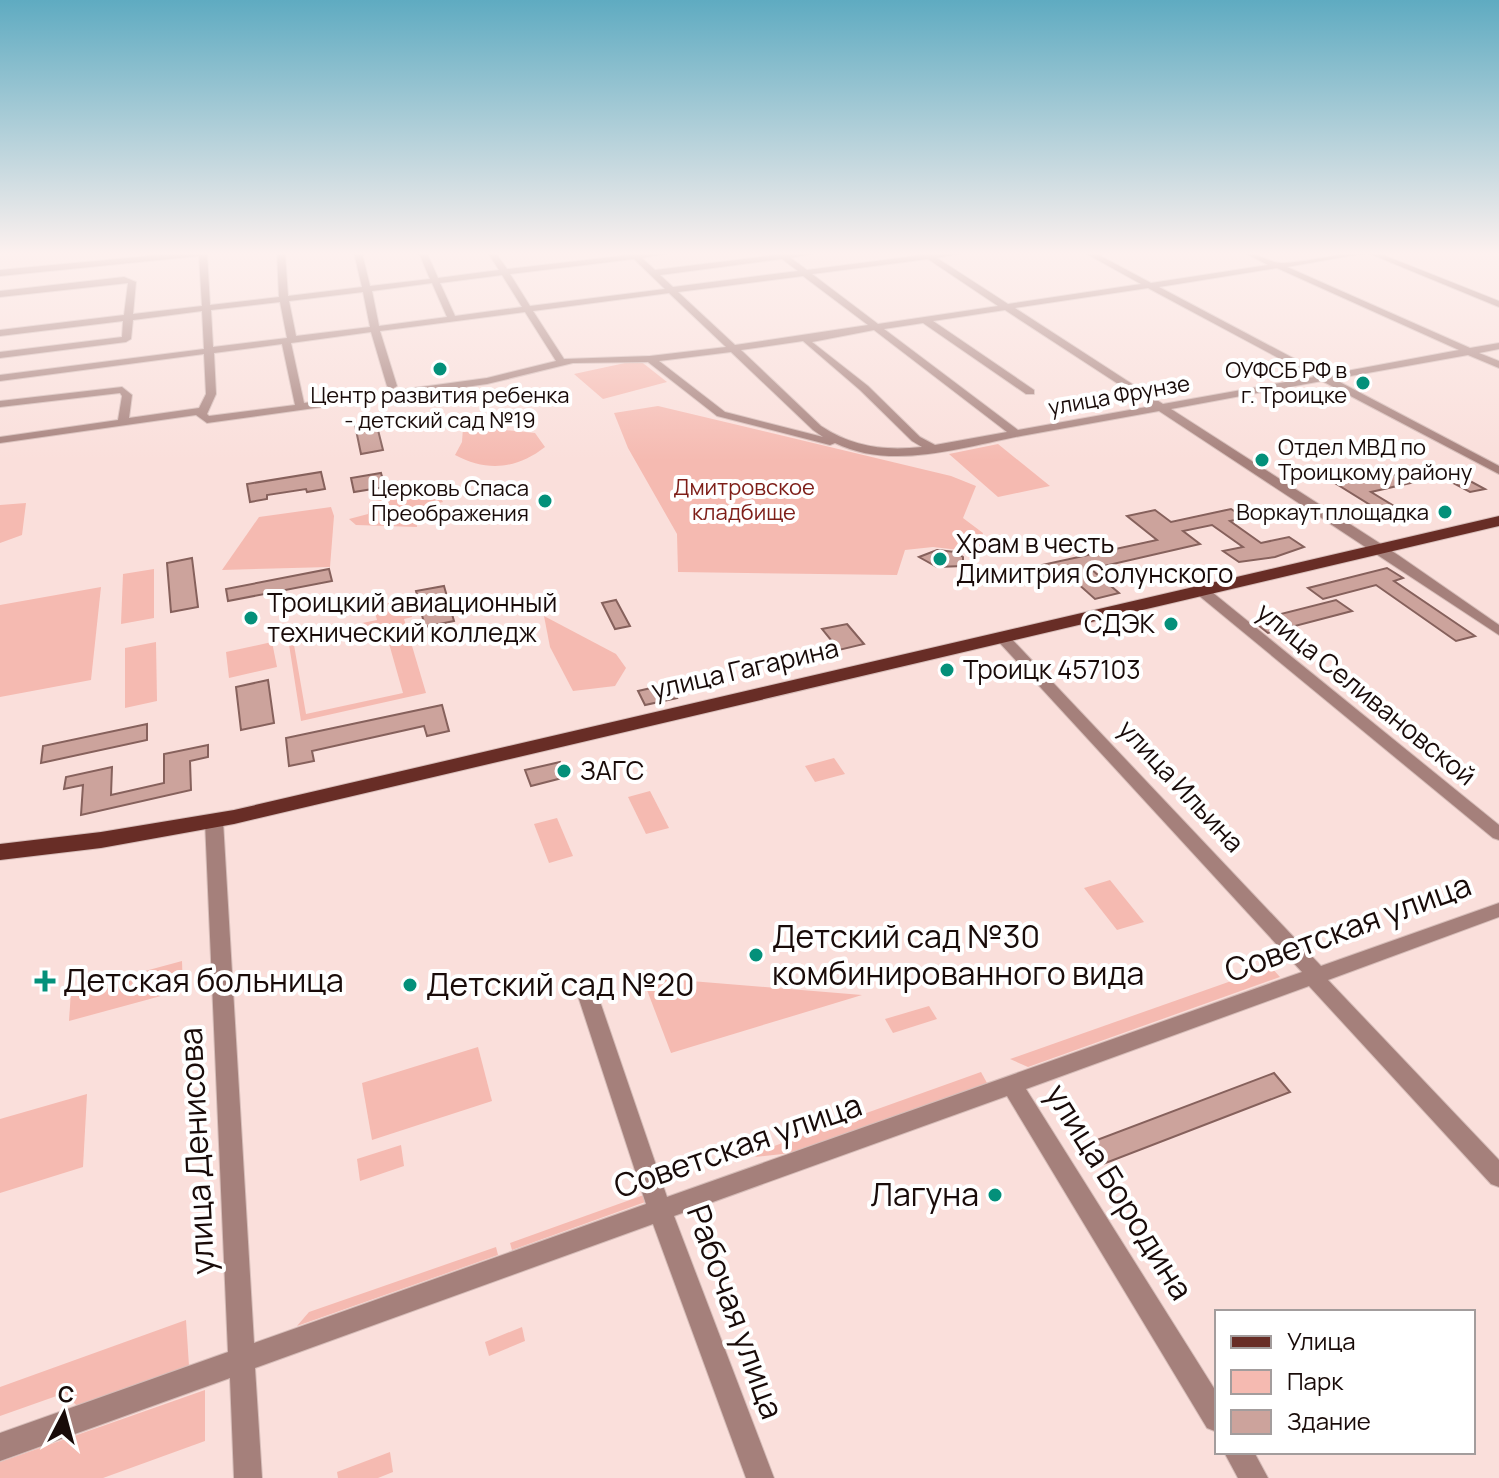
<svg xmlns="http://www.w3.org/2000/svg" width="1499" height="1478" font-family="Manrope,sans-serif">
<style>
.green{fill:#f5bab1;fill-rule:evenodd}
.building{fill:#cca39c;stroke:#86615c;stroke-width:2}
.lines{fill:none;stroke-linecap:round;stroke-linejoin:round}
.minor-casing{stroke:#d6bdb9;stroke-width:2}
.major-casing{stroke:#d6bdb9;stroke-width:2}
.minor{fill:#a5807b;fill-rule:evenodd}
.major{fill:#682d26;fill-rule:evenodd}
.poi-dot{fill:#04907a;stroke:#fff;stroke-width:3}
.labels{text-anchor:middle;stroke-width:8;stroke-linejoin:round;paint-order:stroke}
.far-poi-label{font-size:22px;fill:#190b09;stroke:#fff;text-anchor:end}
.far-street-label{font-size:22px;fill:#190b09;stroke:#fff}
.far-park-label{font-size:22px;fill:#7e1e18;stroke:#fff}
.poi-label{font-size:26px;fill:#190b09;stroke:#fff;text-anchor:start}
.street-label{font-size:26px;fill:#190b09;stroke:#fff}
.near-street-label{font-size:32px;fill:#190b09;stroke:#fff}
.near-poi-label{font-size:32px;fill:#190b09;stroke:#fff;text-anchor:start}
</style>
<rect width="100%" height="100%" fill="#fadfdb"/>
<g class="green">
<path d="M639 360 667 382 603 399 574 374Z"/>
<path d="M658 406 951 476 976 486 963 518 983 533 980 546 968 551 933 547 905 550 897 575 678 572 677 534 628 448 614 413Z"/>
<path d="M496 424 505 430 535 433 545 447C517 469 487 472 455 455L462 442 463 428Z"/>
<path d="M998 444 1050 486 998 497 949 454Z"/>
<path d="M437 492 443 502 415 509 417 527 356 525 349 519 368 514 369 502Z"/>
<path d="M26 503 22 535 0 543V505Z"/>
<path d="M331 507 334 516 330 567 222 570 259 517Z"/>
<path d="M154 569V618L121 624 123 574Z"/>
<path d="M101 587 91 680 0 697V605Z"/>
<path d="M407 599 412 617 404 619 426 693 301 721 288 638 377 620 373 606ZM384 626 403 693 306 714 294 645Z"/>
<path d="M544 616 616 654 626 668 615 686 573 691 550 647Z"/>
<path d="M156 642 157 701 125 708V648Z"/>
<path d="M272 642 277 667 229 678 226 652Z"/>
<path d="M834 758 845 774 815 782 805 766Z"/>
<path d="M650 791 669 828 646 834 628 797Z"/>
<path d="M557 818 573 856 549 863 534 824Z"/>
<path d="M1110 880 1144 922 1117 930 1084 888Z"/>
<path d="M182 961 183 990 69 1021 71 991Z"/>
<path d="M1271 967 1280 977 1028 1067 1010 1059Z"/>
<path d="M642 977 862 995 671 1053Z"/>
<path d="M929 1006 937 1019 893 1033 885 1019Z"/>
<path d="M478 1047 492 1101 372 1140 362 1083Z"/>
<path d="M981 1072 987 1083 792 1153 755 1157 763 1150Z"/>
<path d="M87 1094 83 1167 0 1193V1119Z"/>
<path d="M401 1145 404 1166 360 1181 357 1159Z"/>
<path d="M652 1192 648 1201 512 1250 510 1243Z"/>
<path d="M496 1247 498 1255 297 1326 309 1312Z"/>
<path d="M186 1320 189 1366 77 1406 65 1393 0 1416V1387Z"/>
<path d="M522 1327 525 1341 489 1356 485 1342Z"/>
<path d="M205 1390V1441L103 1478H0V1462Z"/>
<path d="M390 1452 393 1472 378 1478H338L337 1472Z"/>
</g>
<g class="building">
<path d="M376 422 383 450 361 454 355 425Z"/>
<path d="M1427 468 1441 476 1371 492 1404 512 1388 516 1330 480 1345 477 1357 483Z"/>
<path d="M321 472 325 489 307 492 306 489 267 495V499L250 502 247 484Z"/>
<path d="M381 473 385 487 354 492 351 478Z"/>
<path d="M1455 473 1485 489 1470 492 1440 476Z"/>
<path d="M1231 509 1245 518 1230 521 1261 543 1289 537 1304 547 1275 557 1239 562 1223 551 1243 547 1212 525 1183 531 1200 544 1091 569 1119 593 1095 599 1067 574 1041 580 1028 568 1157 540 1127 516 1155 510 1171 522Z"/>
<path d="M937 550 955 552 963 557V566L937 567 919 557Z"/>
<path d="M192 558 198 607 171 612 167 563Z"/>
<path d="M1387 568 1403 578 1394 581 1475 636 1456 641 1376 585 1323 599 1308 588Z"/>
<path d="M329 569 332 581 228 601 226 589Z"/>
<path d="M444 586 454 621 425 627 416 591Z"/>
<path d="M616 600 630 626 615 629 602 603Z"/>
<path d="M1336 600 1352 611 1268 633 1253 621Z"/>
<path d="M847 624 864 644 839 650 822 629Z"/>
<path d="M268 680 274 723 241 730 236 687Z"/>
<path d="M669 684 677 698 645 705 638 691Z"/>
<path d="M442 705 449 731 427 736 424 726 312 751 314 761 289 766 286 738Z"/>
<path d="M147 724V740L41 763 43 746Z"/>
<path d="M208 745V757L190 761 191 790 81 815 83 785 64 789 66 777 112 767 111 795 164 783V754Z"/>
<path d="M560 762 566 777 531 786 525 770Z"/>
<path d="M1274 1073 1290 1092 1103 1164 1089 1143Z"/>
</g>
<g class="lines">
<g class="minor-casing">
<g id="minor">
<path d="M180 253H207L210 305 279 297 277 253H285L288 296 362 287 354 253H362L370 286 430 279 419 253H427L438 278 499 270 488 253H496L507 269 629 255 628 253H668L642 258 655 270 776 255 775 253H814L791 258 807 270 922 255V253H961L937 258 1008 304 1141 284 1085 253H1095L1151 283 1268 265 1245 253C1259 253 1269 263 1282 263 1310 262 1337 253 1366 253L1287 267 1470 348 1499 343V349L1479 353 1499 361V368L1468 355 1334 379 1499 466V474L1322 381 1171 409 1398 555 1499 625V635L1159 411C1113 419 1067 428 1021 436 963 447 892 471 835 443L830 445 717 416 648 362 573 363 487 384 207 423 196 415 0 443V437L118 420 122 396 120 393 0 407V401L122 387 132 395 129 418 199 408 206 394 204 354 0 381V375L204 349 202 311 133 320 131 339 126 342 0 358V352L122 337 123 321 0 336V330L124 315 128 283 0 297V291L124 277 136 282 133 314 202 306 199 256 0 276V270ZM634 259 665 289 530 306 510 274ZM782 259 798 271 673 287 660 275ZM928 259 998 306 878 324 812 274ZM1277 268 1459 350 1325 375 1159 287ZM502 275 522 307 455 316 440 283ZM803 276 868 325 735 345 678 292ZM432 283 447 317 379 326 372 291ZM1148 288 1314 377 1163 404 1015 308ZM363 292 370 327 296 336 289 301ZM669 293 726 347 650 356 564 359 533 311ZM280 302 287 338 213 347 211 310ZM1005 310 1152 406 1018 430 884 329 923 323 1026 394H1034V390L933 321ZM525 312 556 361 487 378 304 403 291 343 371 332 387 386 392 389 397 386 380 331ZM874 330 1007 432 935 445 920 437 868 386 812 342ZM803 341 860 390 912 441 922 447C884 451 853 447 821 426L741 350ZM282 344 295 405 209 416 207 414 216 394 214 353ZM731 352 813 430 823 437 725 412 659 361Z"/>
<path d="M1368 253H1378L1499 301V307Z"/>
<path d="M1202 587 1207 588 1499 825V840L1493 838 1197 594V588Z"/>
<path d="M1002 633 1007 634 1321 966 1499 903V917L1328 980 1499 1160V1187L1491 1184 1309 986 1026 1089 1217 1393V1432L1207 1428 1007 1096 674 1216 774 1478H746L653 1224 255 1368 262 1478H234L230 1378 0 1461V1433L228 1352 205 821 208 817H220L223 821 254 1343 646 1204 575 987 578 981 585 979 592 981 595 987 667 1197 1302 972 997 640 995 637 997 634Z"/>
<path d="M1224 1452H1254L1268 1478H1238Z"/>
</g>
</g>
<g class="major-casing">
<path id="major" d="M1499 516V526L234 824 101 848 0 860V844L101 832 234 810Z"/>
</g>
<use href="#minor" class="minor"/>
<use href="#major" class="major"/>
</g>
<linearGradient id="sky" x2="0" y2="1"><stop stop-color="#5fabc1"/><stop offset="0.55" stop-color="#fdf1ef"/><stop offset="1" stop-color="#fdf1ef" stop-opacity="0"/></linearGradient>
<rect width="1499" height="460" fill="url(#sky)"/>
<g class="poi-dot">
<circle cx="440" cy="369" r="8"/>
<circle cx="1363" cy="383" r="8"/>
<circle cx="1262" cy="460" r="8"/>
<circle cx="545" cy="501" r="8"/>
<circle cx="1445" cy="512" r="8"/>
<circle cx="940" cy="559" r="8"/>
<circle cx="251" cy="618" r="8"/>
<circle cx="1171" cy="624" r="8"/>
<circle cx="947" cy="670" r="8"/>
<circle cx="564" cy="771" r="8"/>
<circle cx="756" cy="955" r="8"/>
<path d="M41 969h8v8h8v8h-8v8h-8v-8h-8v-8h8z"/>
<circle cx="410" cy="985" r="8"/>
<circle cx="995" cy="1195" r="8"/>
</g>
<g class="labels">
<g class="far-poi-label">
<text x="1347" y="378">ОУФСБ РФ в<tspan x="1347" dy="25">г. Троицке</tspan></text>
<text x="440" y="403" text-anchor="middle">Центр развития ребенка<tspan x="440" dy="25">- детский сад №19</tspan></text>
<text x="1278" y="455" text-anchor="start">Отдел МВД по<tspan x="1278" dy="25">Троицкому району</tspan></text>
<text x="529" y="496">Церковь Спаса<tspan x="529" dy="25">Преображения</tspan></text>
<text x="1429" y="520">Воркаут площадка</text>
</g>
<g class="far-street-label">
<text transform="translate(1119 395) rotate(-10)" y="8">улица Фрунзе</text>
</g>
<g class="far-park-label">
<text x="744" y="495">Дмитровское<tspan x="744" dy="25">кладбище</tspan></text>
</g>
<g class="poi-label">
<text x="956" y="553">Храм в честь<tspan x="956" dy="30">Димитрия Солунского</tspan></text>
<text x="267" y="612">Троицкий авиационный<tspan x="267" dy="30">технический колледж</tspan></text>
<text x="1155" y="633" text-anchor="end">СДЭК</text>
<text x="963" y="679">Троицк 457103</text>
<text x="580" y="780">ЗАГС</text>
</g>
<g class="street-label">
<text transform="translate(745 669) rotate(-13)" y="9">улица Гагарина</text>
<text transform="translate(1366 694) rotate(39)" y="9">улица Селивановской</text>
<text transform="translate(1181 786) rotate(47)" y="9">улица Ильина</text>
</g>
<g class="near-street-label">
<text transform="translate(1348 928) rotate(-20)" y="11">Советская улица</text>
<text transform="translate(738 1146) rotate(-19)" y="11">Советская улица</text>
<text transform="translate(197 1151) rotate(-93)" y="11">улица Денисова</text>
<text transform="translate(1119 1192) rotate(58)" y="11">улица Бородина</text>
<text transform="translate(735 1312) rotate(70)" y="11">Рабочая улица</text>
</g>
<g class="near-poi-label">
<text x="772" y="948">Детский сад №30<tspan x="772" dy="37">комбинированного вида</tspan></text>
<text x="63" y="992">Детская больница</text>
<text x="426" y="996">Детский сад №20</text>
<text x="979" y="1206" text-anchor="end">Лагуна</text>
</g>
</g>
<rect x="1215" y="1310" width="260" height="144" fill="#ffffff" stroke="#a39d9d" stroke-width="2"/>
<rect x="1231" y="1336" width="40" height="12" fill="#682d26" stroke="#a39d9d" stroke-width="2"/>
<text x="1287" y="1350" font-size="24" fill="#190b09">Улица</text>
<rect x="1231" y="1370" width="40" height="24" fill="#f5bab1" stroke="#a39d9d" stroke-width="2"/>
<text x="1287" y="1390" font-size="24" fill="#190b09">Парк</text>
<rect x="1231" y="1410" width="40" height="24" fill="#cca39c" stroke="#a39d9d" stroke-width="2"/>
<text x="1287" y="1430" font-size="24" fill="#190b09">Здание</text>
<g transform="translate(64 1414) rotate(6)" stroke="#ffffff" stroke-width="6" paint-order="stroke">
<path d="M0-6L14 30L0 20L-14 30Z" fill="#190b09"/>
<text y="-12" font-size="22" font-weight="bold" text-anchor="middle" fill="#190b09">С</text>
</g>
</svg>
